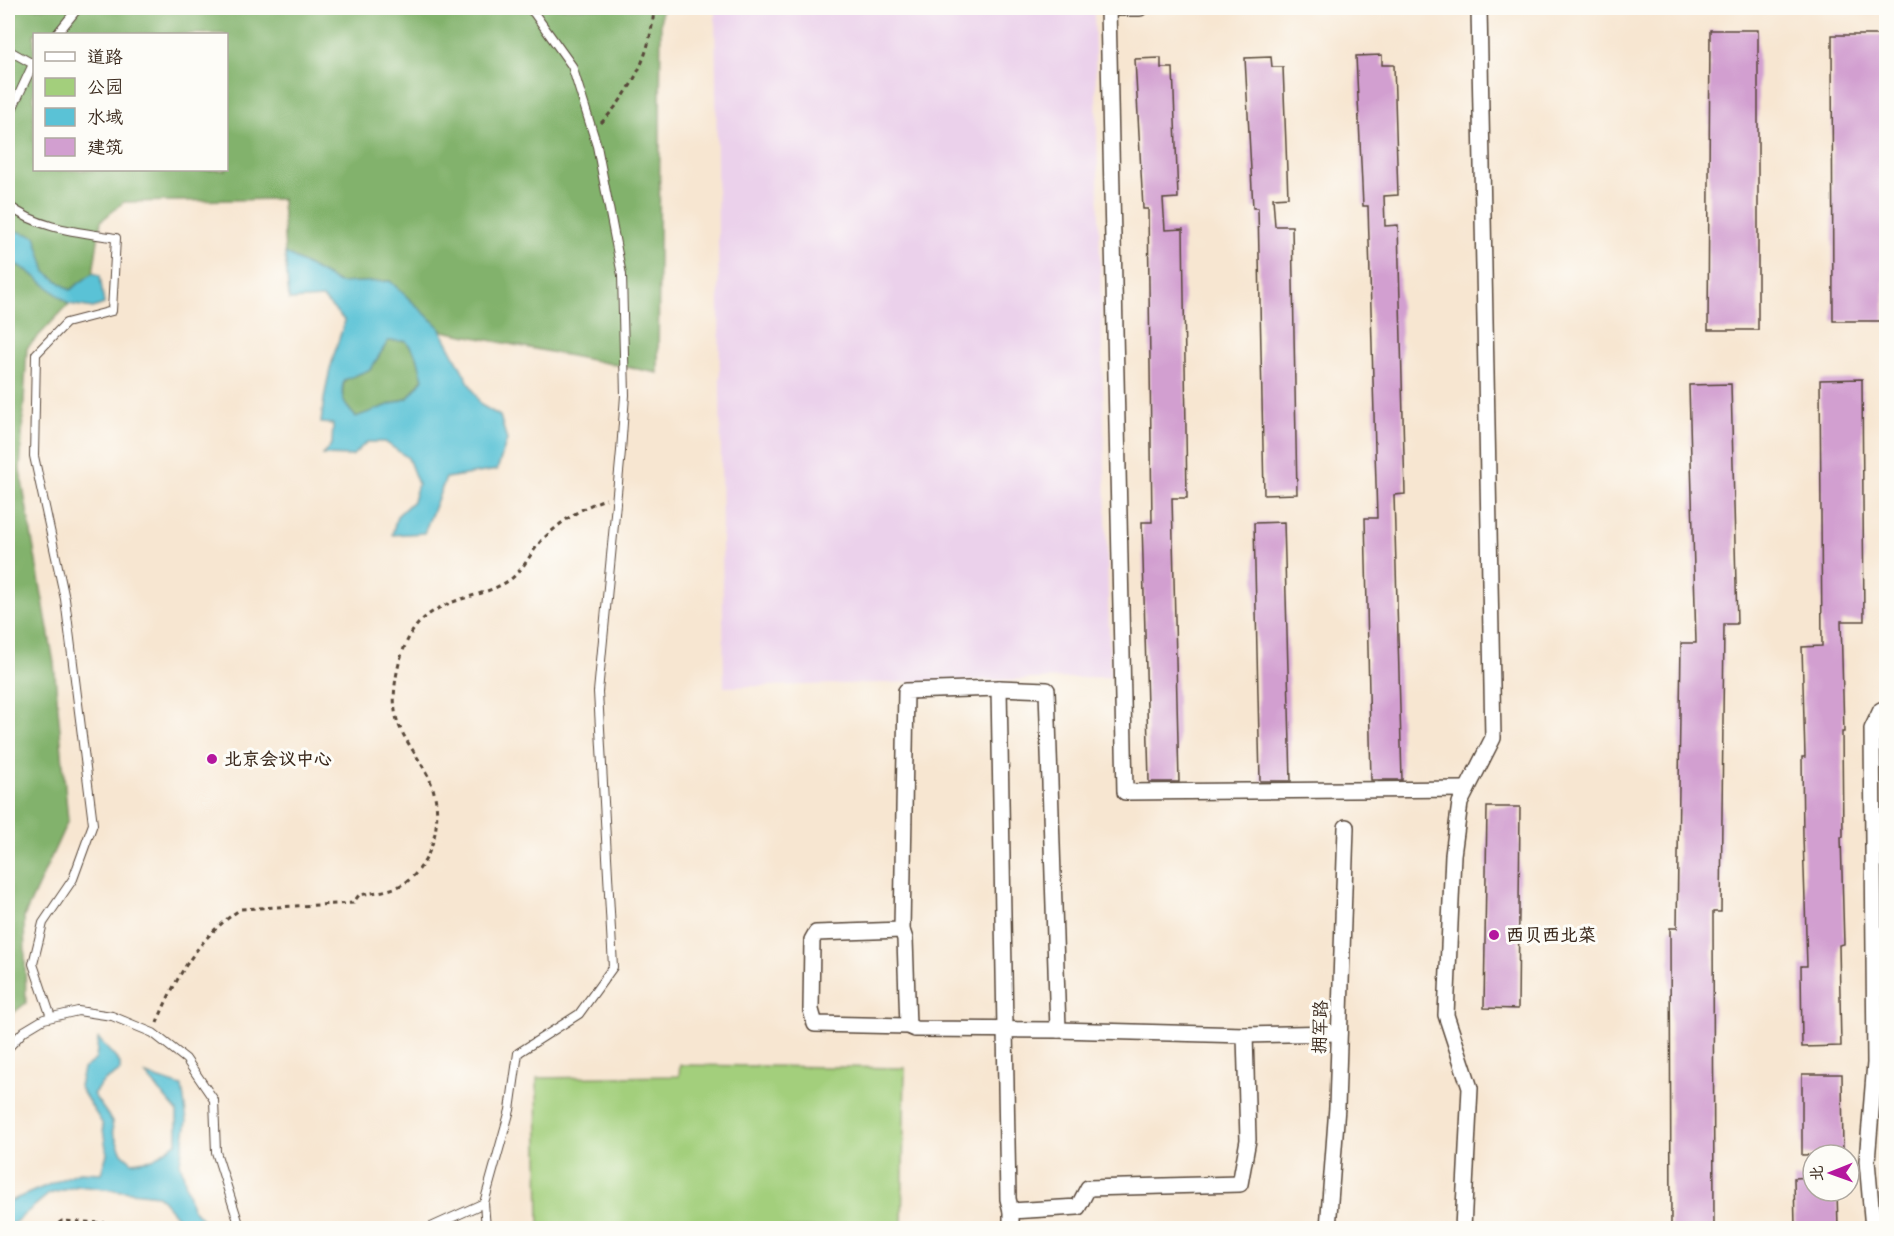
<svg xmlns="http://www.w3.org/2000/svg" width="1894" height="1236" font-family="'Patrick Hand','LXGW WenKai TC',sans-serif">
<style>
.built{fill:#ebd1eb}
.green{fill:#a3cf7c;stroke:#6f7c4d;stroke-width:1.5}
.forest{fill:#82b26c;stroke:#5e6e45;stroke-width:1.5;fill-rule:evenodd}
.water{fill:#5ac2d6;stroke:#4a767a;stroke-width:1.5;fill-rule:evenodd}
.building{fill:#d29fd0}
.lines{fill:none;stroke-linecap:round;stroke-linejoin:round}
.service-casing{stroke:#574639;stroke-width:10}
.minor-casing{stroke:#574639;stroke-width:18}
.path{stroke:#574639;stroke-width:3;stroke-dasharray:4.5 4.5;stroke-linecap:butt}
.service{stroke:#fff;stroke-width:8}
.minor{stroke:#fff;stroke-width:15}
.poi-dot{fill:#b5179e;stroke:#fdfcf7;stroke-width:2}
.labels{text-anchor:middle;stroke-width:6;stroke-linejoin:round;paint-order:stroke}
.poi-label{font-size:18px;font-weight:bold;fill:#3b2a1e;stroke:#fdfcf7;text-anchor:start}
.street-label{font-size:18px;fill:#3b2a1e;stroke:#fdfcf7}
</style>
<rect width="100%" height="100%" fill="#fdfcf7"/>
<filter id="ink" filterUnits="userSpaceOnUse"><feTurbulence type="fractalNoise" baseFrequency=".0167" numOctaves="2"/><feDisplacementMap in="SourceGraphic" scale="12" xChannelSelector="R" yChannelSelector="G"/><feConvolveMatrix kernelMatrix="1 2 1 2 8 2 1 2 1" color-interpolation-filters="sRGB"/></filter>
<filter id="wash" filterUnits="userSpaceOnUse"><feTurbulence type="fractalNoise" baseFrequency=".008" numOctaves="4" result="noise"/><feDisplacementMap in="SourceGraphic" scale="24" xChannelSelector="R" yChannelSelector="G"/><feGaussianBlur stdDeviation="1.35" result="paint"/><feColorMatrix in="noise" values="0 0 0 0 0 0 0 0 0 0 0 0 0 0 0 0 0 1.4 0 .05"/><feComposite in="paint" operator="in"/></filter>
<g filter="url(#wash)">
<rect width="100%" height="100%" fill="#f7e6d1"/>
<path class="built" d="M715 8H1094L1110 677 724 687Z"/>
<path class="green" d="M680 1065 905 1068 902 1228H539L537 1078 679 1076Z"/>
<g class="forest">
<path d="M8 8H661L658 373 443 331 390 281 339 283 285 253 282 199 124 202 101 221 93 273 70 290 46 272 35 236 8 229ZM34 34H226V170H34Z"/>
<path d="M8 260 28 271 69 304 27 348 20 470 54 663 68 820 24 917 26 1003 8 1017Z"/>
<path d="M388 341H406L417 356 423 378 408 398 356 417C344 405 339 397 345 380L371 369Z"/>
</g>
<g class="water">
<path d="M8 229 35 236 46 272 70 290 93 273 100 275 104 304 93 308 69 304 28 271 8 260Z"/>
<path d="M285 253 339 283 390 281 439 327 481 405 500 416 507 440 497 470 446 478 424 533 392 535 397 516 413 501 418 484 408 458 385 442H367L352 456 323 455 332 443 333 424 321 423C325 384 332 358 345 321L323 298 289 300ZM388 341H406L417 356 423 379 408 398 356 417C344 405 339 397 344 380L371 369Z"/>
<path d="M98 1038 120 1063V1071L103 1082 93 1094 112 1121 113 1132 122 1153 132 1162 153 1159 177 1142V1111L146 1075 182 1086 187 1121 180 1162 192 1208 210 1228H179L178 1218 158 1195 78 1186 49 1194 8 1228V1202L79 1172 101 1173 107 1154 102 1123 79 1086 83 1069 96 1059Z"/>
</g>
<g id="blocks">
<g class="building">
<path d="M1710 30H1758V330H1708Z"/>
<path d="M1832 35H1883L1884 321H1833Z"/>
<path d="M1382 55V65H1394L1398 195 1384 196 1385 226 1398 225 1405 494 1394 495 1402 780H1371L1365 518H1377L1368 206H1363L1356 56Z"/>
<path d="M1271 57 1272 67H1283L1288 197 1273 198 1275 226H1292L1297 494 1264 495 1258 208H1253L1245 58Z"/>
<path d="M1161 58V68H1173L1178 198 1163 199 1165 230 1183 229 1187 498H1172L1179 782H1149L1142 522H1152L1148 209H1143L1135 59Z"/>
<path d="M1862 379 1864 621H1841L1844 732H1842L1843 837H1841L1844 944 1839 945 1841 1046 1802 1047 1801 966H1807L1803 837 1802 757H1805L1802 647 1822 646 1820 380Z"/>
<path d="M1731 384 1737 624H1724L1721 912H1713L1714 1228H1671L1670 928H1677L1681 643H1696L1689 385Z"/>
<path d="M1284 522 1291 781H1260L1254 523Z"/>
<path d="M1487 807H1520L1518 1009 1484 1008Z"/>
<path d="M1802 1074H1842L1843 1154 1802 1155Z"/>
<path d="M1813 1177V1191H1837L1838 1228H1795L1794 1178Z"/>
</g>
</g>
</g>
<g filter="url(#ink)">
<use href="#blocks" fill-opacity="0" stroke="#574639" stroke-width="1.5"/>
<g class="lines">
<g class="service-casing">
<g id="service">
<path d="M57 34 78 8"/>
<path d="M8 50 33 64"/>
<path d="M8 118 34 62"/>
<path d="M8 205C38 229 79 232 116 238L112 311 66 323 36 354 34 456 65 599 93 824 73 879 43 923 33 964 51 1017"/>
<path d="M8 1048 24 1031 44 1019 78 1011 112 1016 153 1033 186 1059 214 1100 216 1152 239 1224 245 1228"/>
<path d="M429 1228 484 1203"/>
<path d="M486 1228 484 1203 510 1110 518 1053 579 1014 613 967 598 692 621 451 625 395 622 275 597 146 572 66 534 13 528 8"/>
</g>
</g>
<g class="minor-casing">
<g id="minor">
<path d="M1140 8H1108L1125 792 1467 789"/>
<path d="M999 688 1008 1199 1011 1211V1228"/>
<path d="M902 930 816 933 812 940 811 1010 815 1024 908 1026 915 1029 1058 1030 1245 1035 1339 1033"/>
<path d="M908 1026 905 939 902 930 906 691 999 688 1047 690 1058 1030"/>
<path d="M1011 1211 1078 1207 1088 1188 1240 1184 1248 1140 1245 1035"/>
<path d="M1328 1228 1337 1107 1346 827"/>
<path d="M1463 1228 1470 1088 1446 1015 1453 855 1460 803 1493 738 1479 8"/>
<path d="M1873 1228 1867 1161 1875 1063 1872 729 1881 710 1886 708"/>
</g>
</g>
<g class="path">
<path d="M601 123C633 90 651 54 654 8"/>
<path d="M157 1023C175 978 200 935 241 909L353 903 359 895C376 892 397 891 410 879 437 855 444 810 429 778 420 759 406 743 398 723 388 697 399 645 418 624 445 595 481 600 511 579 524 569 531 552 542 540 559 523 583 506 606 499"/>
<path d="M51 1228 62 1221 106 1223 110 1228"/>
</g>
<use href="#service" class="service"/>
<use href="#minor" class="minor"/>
</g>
</g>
<g class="poi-dot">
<circle cx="212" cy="759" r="6"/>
<circle cx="1494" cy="935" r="6"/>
</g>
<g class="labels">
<g class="poi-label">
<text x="224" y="765">北京会议中心</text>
<text x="1506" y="941">西贝西北菜</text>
</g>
<g class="street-label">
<text transform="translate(1320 1027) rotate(-88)" y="6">拥军路</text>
</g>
</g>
<rect width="1894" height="1236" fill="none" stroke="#fdfcf7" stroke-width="30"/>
<rect x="33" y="33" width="195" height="138" fill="#fdfcf7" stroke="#afa8a0" stroke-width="1.5"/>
<rect x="45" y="52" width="30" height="9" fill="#ffffff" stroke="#afa8a0" stroke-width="1.5"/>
<text x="87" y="63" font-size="18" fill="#3b2a1e">道路</text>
<rect x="45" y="78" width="30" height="18" fill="#a3cf7c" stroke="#afa8a0" stroke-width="1.5"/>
<text x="87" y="93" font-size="18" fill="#3b2a1e">公园</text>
<rect x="45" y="108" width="30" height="18" fill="#5ac2d6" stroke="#afa8a0" stroke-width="1.5"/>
<text x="87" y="123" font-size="18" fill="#3b2a1e">水域</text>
<rect x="45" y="138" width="30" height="18" fill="#d29fd0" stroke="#afa8a0" stroke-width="1.5"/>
<text x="87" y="153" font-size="18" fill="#3b2a1e">建筑</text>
<g transform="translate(1831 1173) rotate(269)"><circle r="28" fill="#fdfcf7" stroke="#afa8a0" stroke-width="1.5"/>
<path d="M0-4.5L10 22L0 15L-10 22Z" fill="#b5179e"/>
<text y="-9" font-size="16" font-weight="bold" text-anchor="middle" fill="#3b2a1e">北</text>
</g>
</svg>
